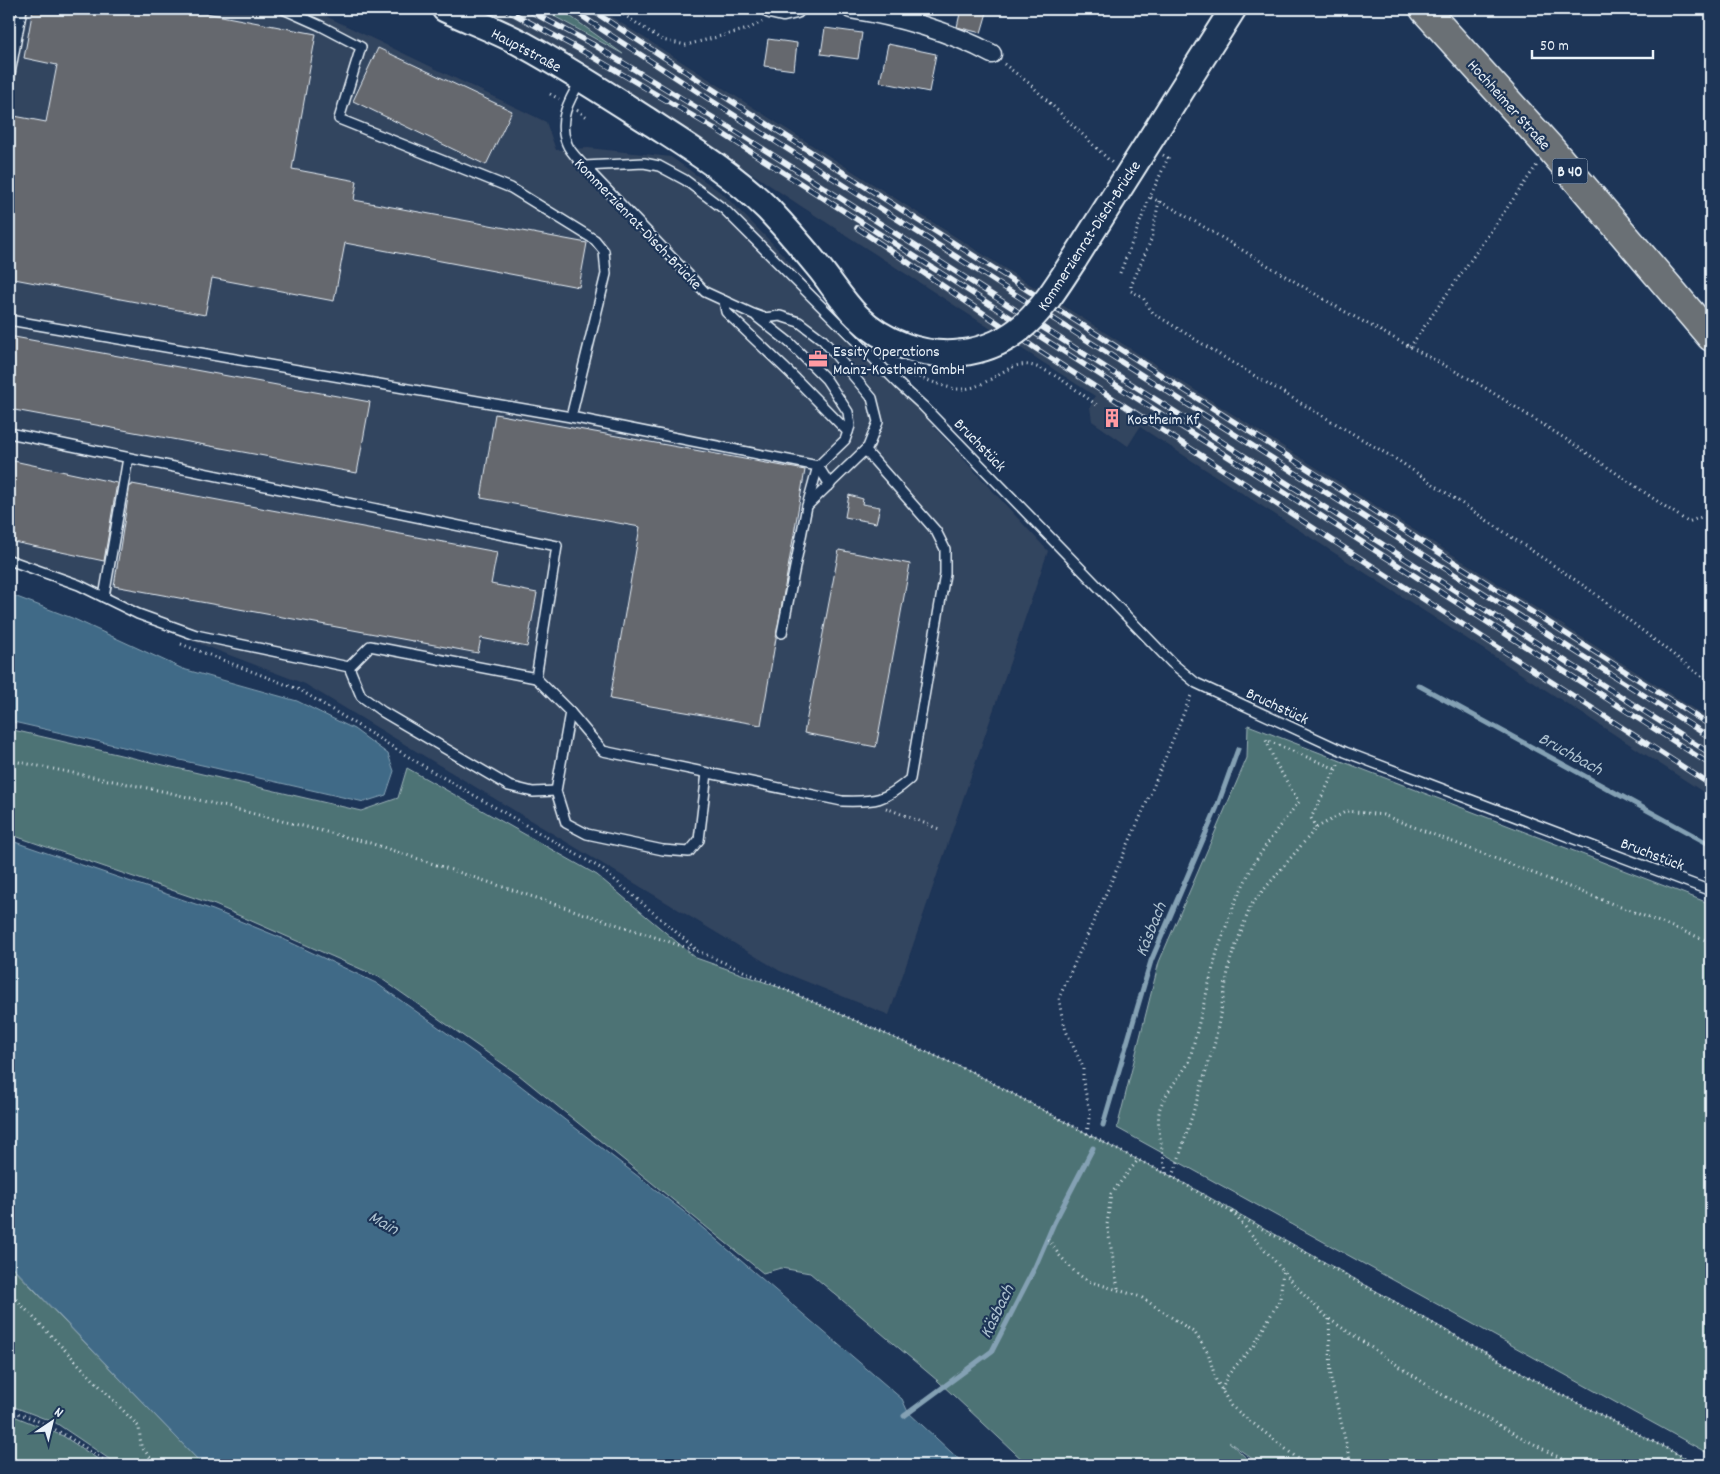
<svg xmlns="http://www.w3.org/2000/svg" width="1720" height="1474" font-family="Dekko,sans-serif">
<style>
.built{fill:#33445e}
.green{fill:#4e7375;stroke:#9bb2b6}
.water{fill:#416b87;stroke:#84a1b4}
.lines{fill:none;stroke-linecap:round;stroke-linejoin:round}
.stream{stroke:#84a1b4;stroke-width:5}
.building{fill:#65676e;stroke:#e8f1f8}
.lane-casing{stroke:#e8f1f8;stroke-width:12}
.street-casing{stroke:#e8f1f8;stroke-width:21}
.secondary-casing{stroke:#e8f1f8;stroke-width:29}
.primary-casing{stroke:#e8f1f8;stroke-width:31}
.path{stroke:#e8f1f8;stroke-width:3;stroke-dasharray:1 4;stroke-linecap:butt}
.lane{stroke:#1d3557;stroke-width:9}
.street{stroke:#1d3557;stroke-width:18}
.secondary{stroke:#1d3557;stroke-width:25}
.primary{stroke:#6a7074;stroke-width:28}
.rail-casing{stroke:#e8f1f8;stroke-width:5.5}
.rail{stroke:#1d3557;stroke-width:4;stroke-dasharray:11;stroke-linecap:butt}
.secondary-bridge-casing{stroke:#e8f1f8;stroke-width:29;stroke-linecap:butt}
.secondary-bridge{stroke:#1d3557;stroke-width:25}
.labels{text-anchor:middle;stroke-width:4.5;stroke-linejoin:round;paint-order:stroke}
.shield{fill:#1d3557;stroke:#abb9c8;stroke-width:1}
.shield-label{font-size:15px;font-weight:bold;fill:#e8f1f8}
.street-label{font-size:16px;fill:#e8f1f8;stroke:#1d3557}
.poi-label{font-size:16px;fill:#e8f1f8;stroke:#1d3557;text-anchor:start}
.water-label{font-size:18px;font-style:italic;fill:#aec2d0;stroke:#1d3557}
</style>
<rect width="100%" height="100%" fill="#1d3557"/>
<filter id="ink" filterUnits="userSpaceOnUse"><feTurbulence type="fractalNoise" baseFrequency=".02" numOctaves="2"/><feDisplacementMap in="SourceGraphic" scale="10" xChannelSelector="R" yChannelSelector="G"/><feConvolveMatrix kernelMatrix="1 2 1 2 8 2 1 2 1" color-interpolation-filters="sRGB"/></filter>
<g filter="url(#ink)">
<g class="built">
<path d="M9 9H311L546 122 556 150 588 148 671 157 723 194 773 244 823 300 889 365 934 427 1048 551 889 1015 780 971 305 684 164 630 86 594 9 565Z"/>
<path d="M475 9H541L618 51 560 9H599L1711 720V797L1140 427 1128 446 1092 421 1090 407 1095 396 804 208 583 62Z"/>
</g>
<g class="green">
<path d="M541 9H560L623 54Z"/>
<path d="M1248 725 1711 904V1455L1117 1128 1159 962 1247 758Z"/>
<path d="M9 729 361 811 398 798 407 768 597 875 696 958 781 988 972 1072 1116 1149 1173 1177 1558 1393 1699 1465H1261L1229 1442 1254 1465H1028L938 1381 810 1273 781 1268 763 1273 519 1075 379 977 215 905 9 834Z"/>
<path d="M9 1264 203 1465H118L56 1423 9 1405Z"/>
<path d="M9 1414 63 1436 107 1465H9Z"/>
</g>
<g class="water">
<path d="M9 594 72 618 183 669 297 701 354 729 388 754 394 771 386 795 364 802 9 721Z"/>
<path d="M9 840 213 910 279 937 376 983 512 1079 683 1211 902 1399 908 1412 965 1465H203L9 1263Z"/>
</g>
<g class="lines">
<g class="stream">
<path d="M1418 685 1711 845"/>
<path d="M1103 1125 1151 961 1217 807 1238 749"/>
<path d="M904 1416 992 1351 1035 1267 1054 1223 1093 1148"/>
</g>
</g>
<g class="building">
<path d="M33 9H185L316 34 292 169 357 181 354 200 587 243 579 287 345 243 334 301 212 278 205 315 9 278V115L46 122 57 65 24 58Z"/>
<path d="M961 9H988L981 33 957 27Z"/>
<path d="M825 28 862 33 858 59 821 54Z"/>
<path d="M768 39 797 43 794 70 764 66Z"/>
<path d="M888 44 936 54 929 92 880 82Z"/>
<path d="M378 48 512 111 486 165 353 101Z"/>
<path d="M9 336 370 402 357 473 9 409Z"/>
<path d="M495 414 805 470 761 725 610 699 640 527 481 498Z"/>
<path d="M9 460 117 483 104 561 9 541Z"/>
<path d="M132 484 497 552 491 584 537 593 527 647 481 638 478 653 114 586 130 485 132 486Z"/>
<path d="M849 495 863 499 862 504 880 507 876 523 845 517Z"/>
<path d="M839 550 910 564 876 747 804 733Z"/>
</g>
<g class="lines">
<g class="lane-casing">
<g id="lane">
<path d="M283 9 321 26 361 47 339 119 511 188 595 240 604 251 606 274 571 417"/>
<path d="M9 79 22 9"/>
<path d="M581 80C569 100 557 121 567 144 570 152 579 160 584 166L705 292 753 314 764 318 780 316 799 322 823 340 872 398 878 422 868 447 807 506"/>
<path d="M584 166 644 163 659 166 685 180 725 210 900 385 923 406 1172 663 1196 683 1345 752 1711 891"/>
<path d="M724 301 726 312 791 374 848 432"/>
<path d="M757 317 790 343 826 379 848 412 850 426 845 440 818 466 807 506 782 633"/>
<path d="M9 320 571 417 818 466 830 485"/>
<path d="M9 433 557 546 536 678 570 712 603 751 842 801C875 802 885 801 910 779L945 574V549L936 531 865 450"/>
<path d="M9 560 79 585 138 614 196 635 349 667 361 696 383 712 509 786 533 792 556 791"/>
<path d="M104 597 128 458"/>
<path d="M349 667 370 646 536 678"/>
<path d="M570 712 556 791 566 823 587 834 663 850 689 852 699 840 707 773"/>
</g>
</g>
<g class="street-casing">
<g id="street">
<path d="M770 9 783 12 796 9"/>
<path d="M851 9C896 16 952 32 992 54"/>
</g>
</g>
<g class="secondary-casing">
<g id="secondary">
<path d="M445 9C471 21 499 31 524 45 568 69 611 97 653 124 693 150 734 175 768 209 786 228 803 248 820 269 832 284 843 302 857 316 884 343 923 357 960 353"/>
<path d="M1074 260 1233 9"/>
</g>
</g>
<g class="primary-casing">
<path id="primary" d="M1424 9 1550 148 1711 337"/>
</g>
<g class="path">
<path d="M615 9 662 40 686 45 748 29 762 22"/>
<path d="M1004 64 1030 84 1112 163"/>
<path d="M550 94 559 99"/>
<path d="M577 110 587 117"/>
<path d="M1163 155 1168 158 1150 197 1174 209 1342 310 1479 384 1572 443 1688 522 1707 515 1711 510"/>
<path d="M1159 201 1151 240 1131 286V291L1143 298 1153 313 1233 363 1399 461 1590 590 1711 684"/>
<path d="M1120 273 1150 197"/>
<path d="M1410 347 1537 165"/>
<path d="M909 376C926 377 940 387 957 389 974 390 986 382 999 374 1006 370 1013 366 1020 365 1043 361 1079 393 1097 405"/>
<path d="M181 644 300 690 430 770 602 869 697 950"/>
<path d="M9 760 167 792 370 843 700 952 972 1072 1116 1149 1173 1177 1214 1202 1558 1393 1699 1465"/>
<path d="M886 808 939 829"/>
<path d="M1316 828 1311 818 1340 761"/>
<path d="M1087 1134 1090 1111 1083 1082V1067L1066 1031 1061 1012 1059 998 1147 802 1192 693"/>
<path d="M1166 1173C1164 1155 1155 1124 1160 1108 1166 1091 1180 1077 1189 1062L1217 952 1235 902 1254 863 1278 828 1299 802 1275 762 1266 740 1336 769"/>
<path d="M1173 1177 1215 1042 1230 961 1251 905 1316 828 1347 811 1383 815 1711 942"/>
<path d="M1232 1212 1304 1295 1329 1319 1439 1393 1573 1465"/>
<path d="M1048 1239 1060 1256 1075 1272 1088 1281 1141 1297 1195 1333 1208 1353 1216 1380 1231 1406 1306 1465"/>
<path d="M1118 1288 1107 1225 1111 1194 1138 1160"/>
<path d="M9 1292 139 1427 141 1446 156 1465"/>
<path d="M1329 1319 1331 1379 1351 1465"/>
<path d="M1222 1390 1227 1376 1254 1345 1280 1299 1283 1271"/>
<path d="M9 1411C47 1420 79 1444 111 1465"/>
</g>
<use href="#lane" class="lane"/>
<use href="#street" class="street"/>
<use href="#secondary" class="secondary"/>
<use href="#primary" class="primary"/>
<g class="rail-casing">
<g id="rail">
<path d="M505 9 588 54 720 132 1711 765"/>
<path d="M526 9 594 45 740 134 1711 754"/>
<path d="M572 9 598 27 712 101 1711 738"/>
<path d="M590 9 717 92 1711 726"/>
<path d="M857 228 1035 348 1711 785"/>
</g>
</g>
<use href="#rail" class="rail"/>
<g class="secondary-bridge-casing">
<path id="secondary-bridge" d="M960 353C1021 346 1044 306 1074 260"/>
</g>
<use href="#secondary-bridge" class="secondary-bridge"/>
</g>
</g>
<defs>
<g id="office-bare" transform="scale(1.5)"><path d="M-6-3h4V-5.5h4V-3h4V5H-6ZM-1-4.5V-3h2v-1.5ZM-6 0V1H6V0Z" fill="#ff9aa2" stroke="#1d3557" stroke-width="2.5" paint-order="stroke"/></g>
<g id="building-bare" transform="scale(1.5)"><path d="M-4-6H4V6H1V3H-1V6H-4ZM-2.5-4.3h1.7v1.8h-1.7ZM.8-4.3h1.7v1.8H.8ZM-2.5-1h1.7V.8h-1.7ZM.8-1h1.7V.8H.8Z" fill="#ff9aa2" stroke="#1d3557" stroke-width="2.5" paint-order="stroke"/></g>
</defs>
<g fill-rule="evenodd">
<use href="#office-bare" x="818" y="359"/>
<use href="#building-bare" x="1112" y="418"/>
</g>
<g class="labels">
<rect class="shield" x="1552.5" y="158.5" width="35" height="25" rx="4"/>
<g class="shield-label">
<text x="1570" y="176">B 40</text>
</g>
<g class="street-label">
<text transform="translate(527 49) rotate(28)" y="6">Hauptstraße</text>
<text transform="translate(1510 104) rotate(48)" y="6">Hochheimer Straße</text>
<text transform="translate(639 223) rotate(46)" y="6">Kommerzienrat-Disch-Brücke</text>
<text transform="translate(1088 235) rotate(-57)" y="6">Kommerzienrat-Disch-Brücke</text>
<text transform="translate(981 444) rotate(46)" y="6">Bruchstück</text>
<text transform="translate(1278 705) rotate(25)" y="6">Bruchstück</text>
<text transform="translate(1653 853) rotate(21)" y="6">Bruchstück</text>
</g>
<g class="poi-label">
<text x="833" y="356">Essity Operations<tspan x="833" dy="18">Mainz-Kostheim GmbH</tspan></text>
<text x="1127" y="424">Kostheim Kf</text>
</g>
<g class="water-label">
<text transform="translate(1571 753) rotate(29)" y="6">Bruchbach</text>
<text transform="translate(1150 929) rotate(-68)" y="6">Käsbach</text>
<text transform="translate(384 1222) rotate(29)" y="6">Main</text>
<text transform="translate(996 1311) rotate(-64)" y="6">Käsbach</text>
</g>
</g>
<rect width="1720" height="1474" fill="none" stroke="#1d3557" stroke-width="30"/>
<rect x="15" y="15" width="1690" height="1444" fill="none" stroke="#e8f1f8" stroke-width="2" filter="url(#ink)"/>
<g transform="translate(52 1422) rotate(35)" stroke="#1d3557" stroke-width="4" paint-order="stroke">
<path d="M0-4L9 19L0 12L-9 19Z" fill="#e8f1f8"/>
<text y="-8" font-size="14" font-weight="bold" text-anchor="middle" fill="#e8f1f8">N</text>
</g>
<path d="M1532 50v8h121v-8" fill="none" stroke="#e8f1f8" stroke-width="2.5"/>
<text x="1540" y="50" font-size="15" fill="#e8f1f8" stroke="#1d3557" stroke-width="4" paint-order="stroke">50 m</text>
</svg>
